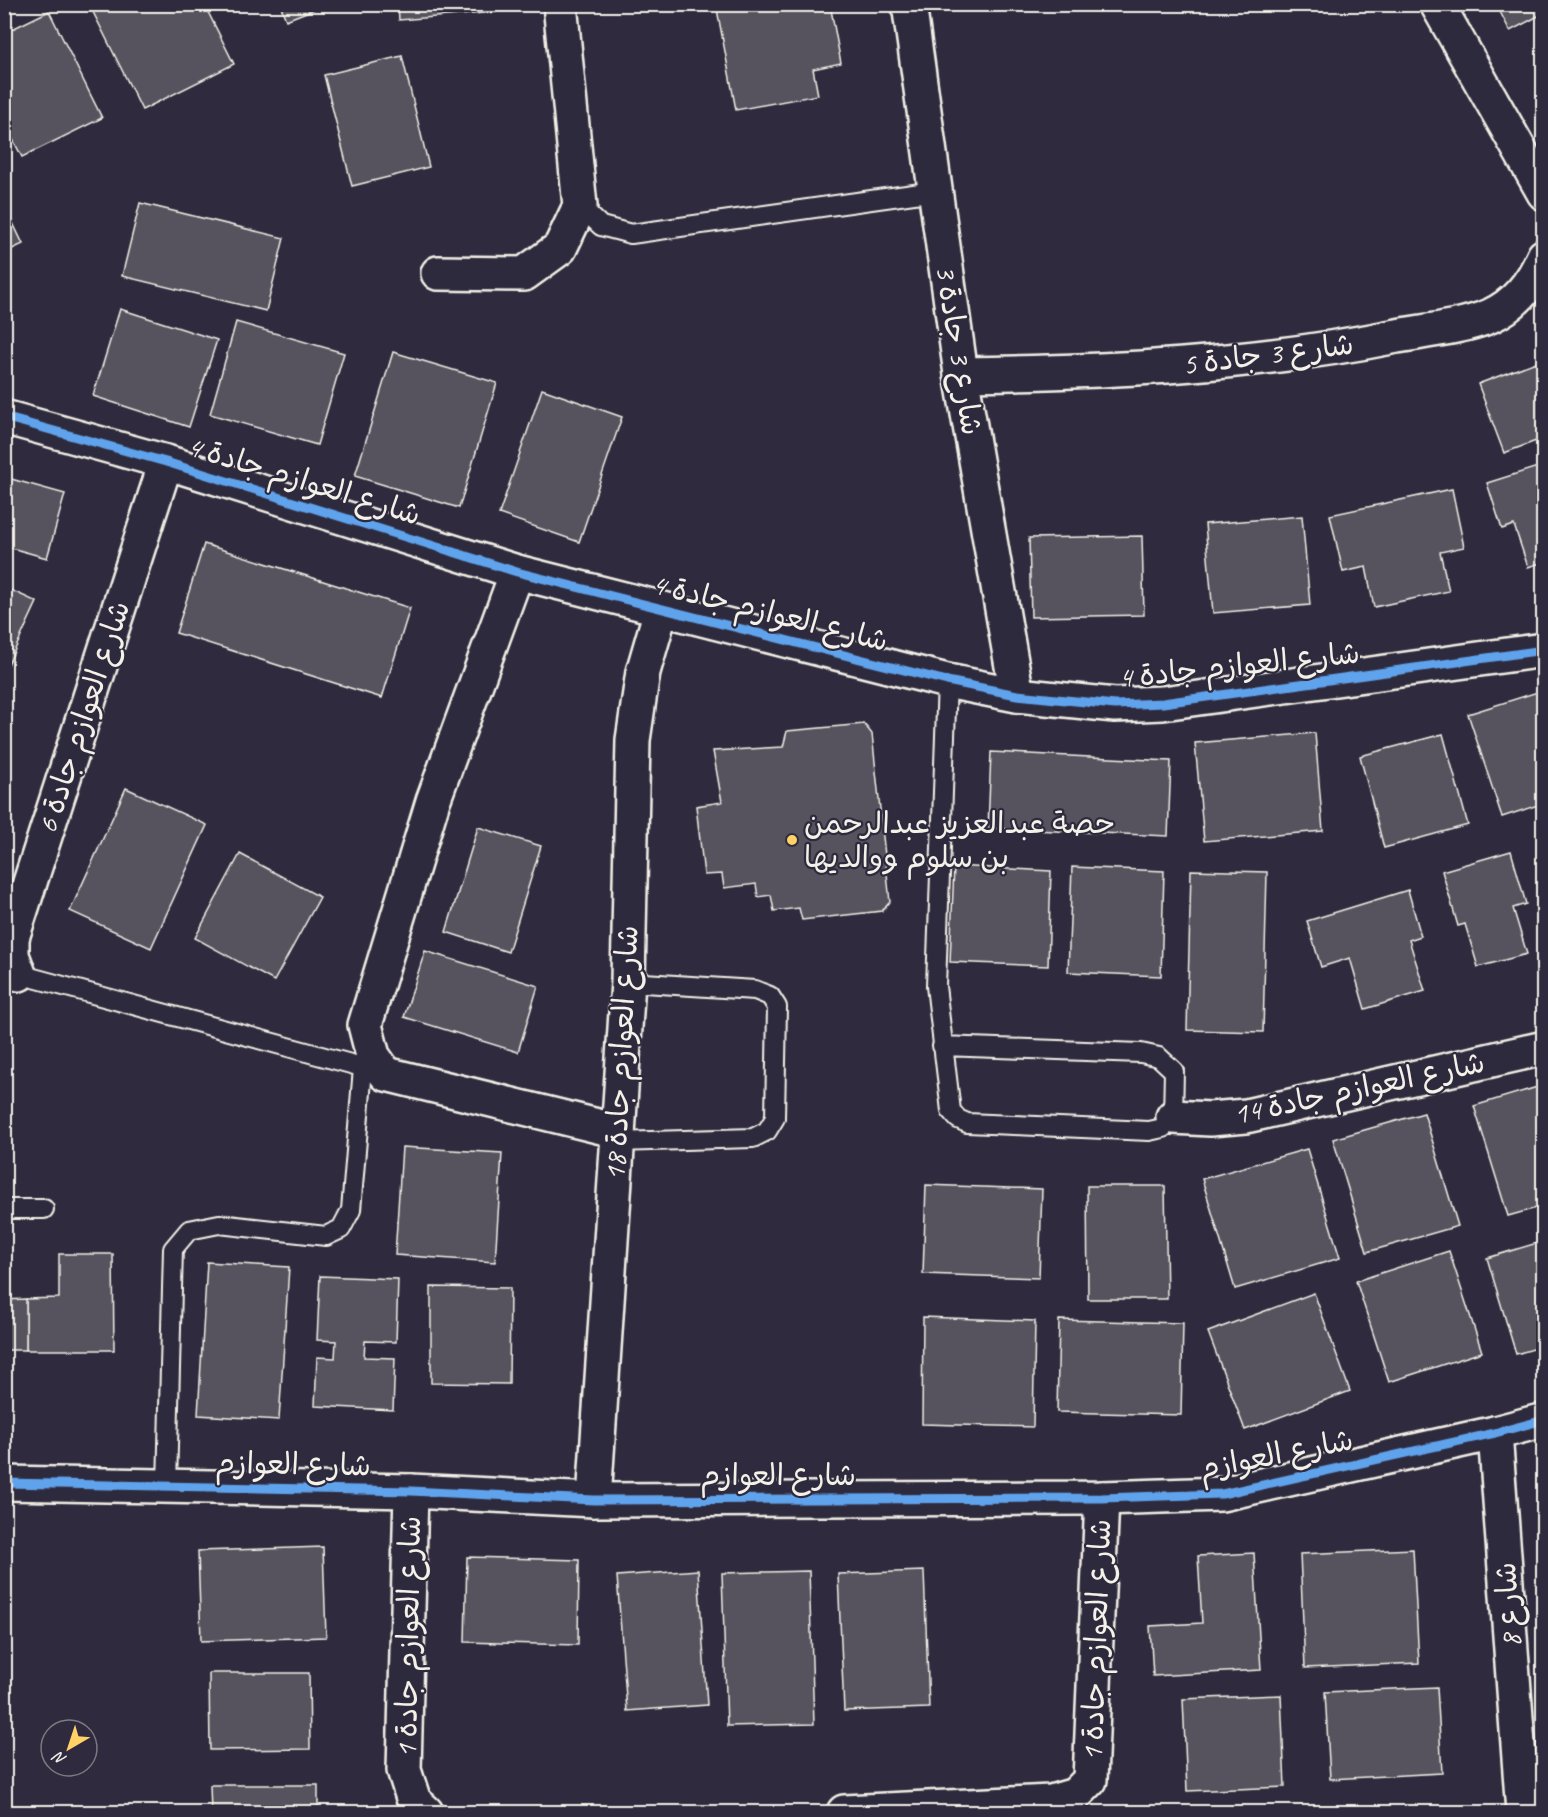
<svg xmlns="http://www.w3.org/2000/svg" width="1548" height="1817" font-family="Caveat,'Playpen Sans Arabic',sans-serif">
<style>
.building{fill:#56525f;stroke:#f4f1e8;stroke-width:1.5}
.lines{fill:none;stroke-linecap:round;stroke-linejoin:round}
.service-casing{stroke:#f4f1e8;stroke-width:22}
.minor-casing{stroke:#f4f1e8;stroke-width:38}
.service{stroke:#2f2a3d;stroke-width:18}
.minor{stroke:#2f2a3d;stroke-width:33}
.cycleway-casing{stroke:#2f2a3d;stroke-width:13}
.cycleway{stroke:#60a3ed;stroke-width:9}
.poi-dot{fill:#ffd166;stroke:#2f2a3d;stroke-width:2}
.labels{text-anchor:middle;stroke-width:4.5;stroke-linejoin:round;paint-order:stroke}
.street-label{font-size:30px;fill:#f4f1e8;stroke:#2f2a3d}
.poi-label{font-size:30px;fill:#f4f1e8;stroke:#2f2a3d;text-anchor:start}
</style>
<rect width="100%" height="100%" fill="#2f2a3d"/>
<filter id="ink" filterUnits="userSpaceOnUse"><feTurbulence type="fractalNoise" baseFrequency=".0167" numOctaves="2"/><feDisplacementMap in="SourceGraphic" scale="12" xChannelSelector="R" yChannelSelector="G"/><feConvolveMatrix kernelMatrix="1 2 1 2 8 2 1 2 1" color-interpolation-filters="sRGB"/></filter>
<g filter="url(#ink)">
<g class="building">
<path d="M89 4H204L234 64 142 110Z"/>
<path d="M280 4H327L286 20Z"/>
<path d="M398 4H495L496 12 399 20Z"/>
<path d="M716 4H830L841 63 813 69 818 95 736 110Z"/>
<path d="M1496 4H1544V13L1510 31Z"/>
<path d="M49 11 102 118 22 157 4 122V33Z"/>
<path d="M402 56 429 167 352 186 324 75Z"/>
<path d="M140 203 284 238 266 311 122 276Z"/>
<path d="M11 219 23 244 4 253V222Z"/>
<path d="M120 309 217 340 189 427 93 396Z"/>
<path d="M236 322 344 353 317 445 210 414Z"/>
<path d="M393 352 497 383 459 508 355 476Z"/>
<path d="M1544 359V438L1504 453 1478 384Z"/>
<path d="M542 389 622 417 579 542 499 514Z"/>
<path d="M1544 465V562L1528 567 1514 525 1502 529 1487 483Z"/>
<path d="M4 477 65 494 47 558 4 546Z"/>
<path d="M1452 489 1464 547 1440 552 1449 591 1374 607 1366 567 1343 572 1330 515Z"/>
<path d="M1302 516 1310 605 1213 613 1205 524Z"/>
<path d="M1142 536 1144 615 1031 617 1029 538Z"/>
<path d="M204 544 410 608 382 698 176 633Z"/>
<path d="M4 587 37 602 4 673Z"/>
<path d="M1544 690V803L1502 817 1468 714Z"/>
<path d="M864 724 872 734 890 902 882 911 802 920 799 908 774 911 771 895 758 897 756 884 724 888 722 874 704 875 696 806 722 802 713 751 783 747 787 731Z"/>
<path d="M1315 733 1323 831 1204 841 1195 743Z"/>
<path d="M1443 734 1468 825 1384 848 1360 756Z"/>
<path d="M991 752 1171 761 1168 836 988 828Z"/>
<path d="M126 788 207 825 151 948 70 911Z"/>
<path d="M478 827 541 846 508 952 446 932Z"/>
<path d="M1511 851 1526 904 1513 908 1527 954 1478 967 1465 924 1458 926 1442 871Z"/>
<path d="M240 854 320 897 274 981 195 938Z"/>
<path d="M954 866 1051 871 1048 966 950 962Z"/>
<path d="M1072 867 1164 871 1161 976 1068 972Z"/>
<path d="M1191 870 1267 872 1263 1032 1187 1030Z"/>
<path d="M1408 890 1421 936 1409 940 1425 991 1365 1009 1350 958 1321 967 1307 921Z"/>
<path d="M425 951 538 986 518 1052 404 1017Z"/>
<path d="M1544 1085V1206L1508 1216 1474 1106Z"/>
<path d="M1424 1113 1458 1226 1367 1252 1333 1139Z"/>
<path d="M402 1147 502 1153 495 1262 395 1255Z"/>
<path d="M1307 1149 1340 1258 1235 1289 1202 1179Z"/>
<path d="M926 1185 1042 1189 1039 1278 923 1274Z"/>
<path d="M1087 1186H1165L1167 1299H1088Z"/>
<path d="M1544 1241V1346L1516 1354 1487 1258Z"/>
<path d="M1449 1251 1482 1352 1389 1382 1356 1281Z"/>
<path d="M59 1254H113L114 1350H26V1299L59 1298Z"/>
<path d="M207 1262 289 1267 279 1420 198 1415Z"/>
<path d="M320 1276 398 1279 396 1342 365 1341 364 1357 395 1358 393 1410 315 1406 317 1357 335 1358 336 1341 317 1340Z"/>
<path d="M431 1287 510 1288 509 1384 431 1383Z"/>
<path d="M1314 1293 1350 1391 1245 1430 1208 1332Z"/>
<path d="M26 1299V1350H4V1300Z"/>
<path d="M923 1317 1035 1321 1033 1427 922 1424Z"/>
<path d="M1059 1320 1183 1323 1181 1415 1057 1412Z"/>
<path d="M323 1547 326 1637 201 1641 198 1551Z"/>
<path d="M1413 1549 1419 1663 1305 1668 1300 1554Z"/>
<path d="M1254 1553 1261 1670 1153 1676 1150 1626 1202 1623 1198 1556Z"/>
<path d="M467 1557 579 1560 578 1645 465 1642Z"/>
<path d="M698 1570 707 1705 627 1711 617 1576Z"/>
<path d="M809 1571 814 1724 727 1726 722 1573Z"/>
<path d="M924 1571 929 1708 844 1711 838 1574Z"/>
<path d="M209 1673H309L310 1749 210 1750Z"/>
<path d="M1437 1687 1442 1773 1330 1779 1325 1692Z"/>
<path d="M1281 1695 1285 1787 1187 1791 1183 1699Z"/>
<path d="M210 1785H318V1812H211Z"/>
<path d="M1429 1811V1812H1334Z"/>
</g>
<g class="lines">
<g class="service-casing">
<g id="service">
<path d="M580 206 601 226 631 234 935 191"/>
<path d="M19 974 373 1070"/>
<path d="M942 1046 1141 1053 1159 1057 1174 1071 1173 1117 1163 1128 1149 1131 967 1123 958 1119 951 1111 936 986 947 681"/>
<path d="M617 1142 753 1138 767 1131 775 1118 777 1007 770 996 755 990 628 982"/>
<path d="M4 1209H44"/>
<path d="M167 1486 173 1249 189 1230 219 1224 326 1236 341 1229 351 1210 363 1068"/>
</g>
</g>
<g class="minor-casing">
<g id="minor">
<path d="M909 4 961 374 1017 695"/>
<path d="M1437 4 1544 193"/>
<path d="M438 273 524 274 560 248 580 206 560 4"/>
<path d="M961 374C1107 372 1254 365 1397 336 1426 331 1464 327 1490 316 1517 304 1533 282 1544 256"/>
<path d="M4 417 166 462 517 572 947 681 1017 695 1115 705 1163 703 1544 650"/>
<path d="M517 572 433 801 365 1025 373 1056 386 1074 618 1131"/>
<path d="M19 974 12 955V938L166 462"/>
<path d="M1173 1117 1210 1119 1246 1116 1544 1048"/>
<path d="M1495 1433 1523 1812"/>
<path d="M4 1483 411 1491 594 1500 1102 1498 1222 1494 1495 1433 1544 1420"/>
<path d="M411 1491 404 1770 414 1801 426 1812"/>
<path d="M594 1500 628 982 633 740 643 672 661 610"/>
<path d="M844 1812 1051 1802 1075 1795 1090 1780 1102 1498"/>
</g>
</g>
<use href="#service" class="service"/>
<use href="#minor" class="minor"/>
<g class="cycleway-casing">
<g id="cycleway">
<path d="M4 417 166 462 517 572 947 681 1017 695 1115 705 1163 703 1544 650"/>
<path d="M4 1483 411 1491 594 1500 1102 1498 1222 1494 1495 1433 1544 1420"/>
</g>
</g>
<use href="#cycleway" class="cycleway"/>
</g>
</g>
<circle class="poi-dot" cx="792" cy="840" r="6"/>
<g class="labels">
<g class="street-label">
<text transform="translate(959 350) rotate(81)" y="10">شارع 3 جادة 3</text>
<text transform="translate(1268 354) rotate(-7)" y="10">شارع 3 جادة 5</text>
<text transform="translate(304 480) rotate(17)" y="10">شارع العوازم جادة 4</text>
<text transform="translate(770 612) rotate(14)" y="10">شارع العوازم جادة 4</text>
<text transform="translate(1239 665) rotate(-6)" y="10">شارع العوازم جادة 4</text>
<text transform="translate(83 717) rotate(-72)" y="10">شارع العوازم جادة 6</text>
<text transform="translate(621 1053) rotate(-87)" y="10">شارع العوازم جادة 18</text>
<text transform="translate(1359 1088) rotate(-12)" y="10">شارع العوازم جادة 14</text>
<text transform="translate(1276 1454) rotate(-11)" y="10">شارع العوازم</text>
<text transform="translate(293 1464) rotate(1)" y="10">شارع العوازم</text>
<text x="778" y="1485">شارع العوازم</text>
<text transform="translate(1508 1605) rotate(-94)" y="10">شارع 8</text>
<text transform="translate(408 1637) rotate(-89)" y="10">شارع العوازم جادة 1</text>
<text transform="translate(1096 1640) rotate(-88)" y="10">شارع العوازم جادة 1</text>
</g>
<g class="poi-label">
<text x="804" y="833">حصة عبدالعزيز عبدالرحمن<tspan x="804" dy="34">بن سلوم ووالديها</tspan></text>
</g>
</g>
<rect width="1548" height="1817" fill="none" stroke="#2f2a3d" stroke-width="24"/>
<rect x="12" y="12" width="1524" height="1793" fill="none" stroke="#f4f1e8" stroke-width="2" filter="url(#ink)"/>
<g transform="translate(69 1748) rotate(219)"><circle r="28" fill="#2f2a3d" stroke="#7e7a81" stroke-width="1.5"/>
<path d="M0-4.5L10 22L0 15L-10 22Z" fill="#ffd166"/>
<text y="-9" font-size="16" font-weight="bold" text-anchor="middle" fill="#f4f1e8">N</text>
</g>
</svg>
